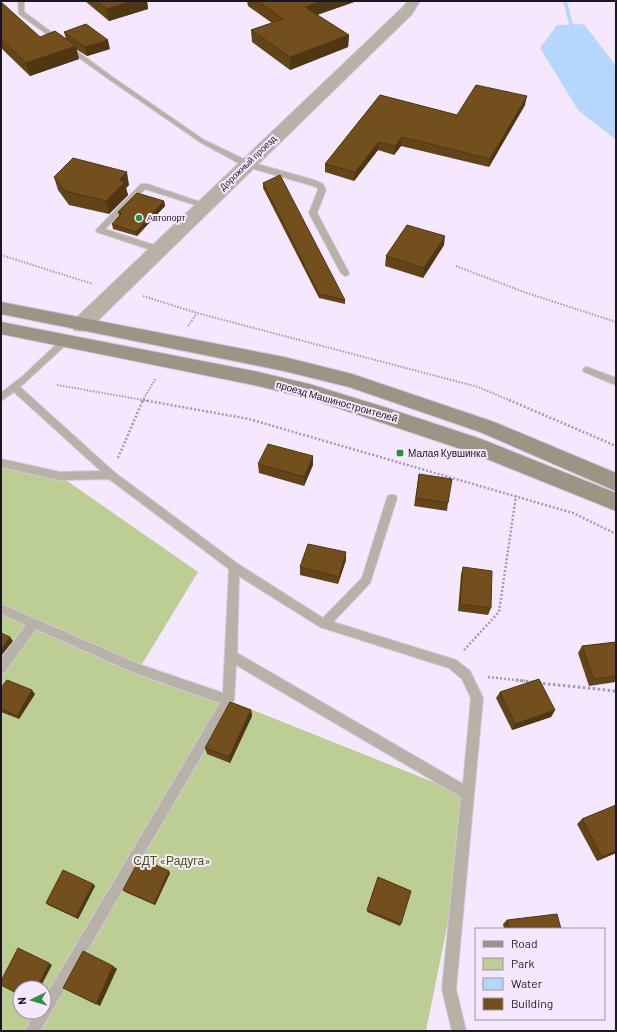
<svg xmlns="http://www.w3.org/2000/svg" width="617" height="1032" font-family="Barlow,sans-serif">
<style>
.green{fill:#bcce93;fill-rule:evenodd}
.water{fill:#b7d6fb}
.lines{fill:none;stroke-linecap:round;stroke-linejoin:round}
.stream{fill:#b7d6fb;fill-rule:evenodd}
.service-casing{stroke:#d2c7da;stroke-width:2}
.tertiary-casing{stroke:#d2c7da;stroke-width:2}
.secondary-casing{stroke:#d2c7da;stroke-width:2}
.path-far2{stroke:#a59bac;stroke-width:2;stroke-dasharray:1.5 1.5;stroke-linecap:butt}
.path-far1{stroke:#a59bac;stroke-width:2.5;stroke-dasharray:2 2;stroke-linecap:butt}
.path{stroke:#a59bac;stroke-width:3;stroke-dasharray:2.5 2.5;stroke-linecap:butt}
.service{fill:#b8b1a8;fill-rule:evenodd}
.tertiary{fill:#b8b1a8;fill-rule:evenodd}
.secondary{fill:#9d9486;fill-rule:evenodd}
.wall{fill:#634419}
.shaded-wall{fill:#503714}
.building{fill:#734f1d;stroke:#503714}
.poi-dot{fill:#2e8e41;stroke:#f5e8fe;stroke-width:1.5}
.labels{text-anchor:middle;stroke-width:4;stroke-linejoin:round;paint-order:stroke}
.far-street-label{font-size:9px;fill:#1c171f;stroke:#f5e8fe}
.far-poi-label{font-size:9px;fill:#1c171f;stroke:#f5e8fe;text-anchor:start}
.street-label{font-size:10px;fill:#1c171f;stroke:#f5e8fe}
.poi-label{font-size:10px;fill:#1c171f;stroke:#f5e8fe;text-anchor:start}
.near-park-label{font-size:12px;fill:#485a01;stroke:#f5e8fe}
</style>
<rect width="100%" height="100%" fill="#f5e8fe"/>
<path class="green" d="M1 463 60 476 198 572 139 669 228 700 473 798 426 1031H1ZM20 988H44V1012H20Z"/>
<path class="water" d="M584 24 616 66V140L578 110 540 48 557 25Z"/>
<g class="lines">
<path class="stream" d="M563 1H567L573 24 580 33V34H576L569 24Z"/>
<g class="service-casing">
<g id="service">
<path d="M18 1H24V12L111 76 204 140 250 162 314 180 323 184 326 190 317 213 349 273 348 275 345 276 341 273 309 213 318 190 317 187 244 166 200 142 107 78 19 14Z"/>
<path d="M141 184H147L209 205 205 207H202L145 189 105 229 163 248V252H157L97 232 96 230Z"/>
<path d="M65 338 68 339 69 341 68 343 20 387 114 472 238 564 323 618 362 578 387 498 389 495H395L397 498 370 583 333 622 456 660 470 671 483 698 456 989 466 1031H452L442 989 461 797 236 665 234 700 232 704 40 1031H25L36 1012H44V999L220 703 135 673 36 629 5 672 1 673V659L26 625 1 614V604L141 665 223 693 229 569 109 479 60 480 1 467V459L60 472 101 471 14 392 1 401V393L24 375 62 339ZM239 576 320 627 449 668 462 679 471 698 463 784 237 653Z"/>
<path d="M587 367 616 378V385L584 372 583 370 584 368Z"/>
</g>
</g>
<g class="tertiary-casing">
<path id="tertiary" d="M408 1H420L412 14 88 330 81 331 74 330 72 325 74 320 402 8Z"/>
</g>
<g class="secondary-casing">
<g id="secondary">
<path d="M1 302 284 357 352 374 494 422 616 473V491L480 432 349 387 284 371 1 314Z"/>
<path d="M1 322 258 372 309 384 384 407 481 439 616 493V511L467 451 308 398 258 386 1 334Z"/>
</g>
</g>
<g class="path-far2">
<path d="M1 255 93 284"/>
<path d="M456 266 524 292 616 322"/>
<path d="M143 296 197 313 478 387 511 401"/>
<path d="M188 326 197 313"/>
<path d="M57 385 149 401"/>
<path d="M142 401 156 378"/>
</g>
<g class="path-far1">
<path d="M143 400 249 419 573 513 616 534"/>
<path d="M509 400 616 446"/>
<path d="M118 458 143 400"/>
<path d="M464 650 499 612 516 496"/>
<path d="M488 677 525 681"/>
</g>
<g class="path">
<path d="M516 680 533 682"/>
<path d="M538 683 616 691"/>
</g>
<use href="#service" class="service"/>
<use href="#tertiary" class="tertiary"/>
<use href="#secondary" class="secondary"/>
</g>
<g class="wall">
<path d="M85 1H147L148 9 109 21Z"/>
<path d="M247 1H357L317 15 349 35 348 47 290 70 252 42 251 30 272 23 248 6Z"/>
<path d="M1 2 40 37 66 39 64 32 110 49 87 56 76 49 79 59 30 76 1 48Z"/>
<path d="M380 95 457 115 525 105 489 167 401 146 394 155 378 150 354 181 325 172V164Z"/>
<path d="M54 177 129 185 126 188 128 195 109 214 69 205 58 190Z"/>
<path d="M263 183 345 300V304L319 298 263 188Z"/>
<path d="M164 201 165 206 137 236 113 229 112 224 119 216 118 212Z"/>
<path d="M444 245 423 278 385 266 386 256Z"/>
<path d="M313 456V465L304 486 259 473 258 464Z"/>
<path d="M419 474 448 503 447 511 414 506Z"/>
<path d="M346 560 338 584 300 575V567Z"/>
<path d="M463 567 491 608 488 615 458 611 461 574Z"/>
<path d="M616 642V682L589 686 578 653 582 646Z"/>
<path d="M1 688 35 694 19 719 1 712Z"/>
<path d="M500 692 555 710 551 717 512 730 496 698Z"/>
<path d="M251 710 252 716 230 763 207 754 205 748Z"/>
<path d="M616 805V853L597 861 577 824 582 819Z"/>
<path d="M170 873 155 905 125 892 123 890Z"/>
<path d="M378 877 401 924 400 926 367 912Z"/>
<path d="M93 884 95 886 78 919 48 905 46 903Z"/>
<path d="M507 920 561 929H504L503 924Z"/>
</g>
<g class="shaded-wall">
<path d="M132 1H147L148 9 109 21 106 9Z"/>
<path d="M323 1H357L305 19V7Z"/>
<path d="M349 35 348 47 290 70V57Z"/>
<path d="M108 40 110 49 87 56 85 47Z"/>
<path d="M76 46 79 59 30 76 26 63Z"/>
<path d="M527 96 525 105 489 167 490 159Z"/>
<path d="M402 137 401 146 394 155 395 146Z"/>
<path d="M379 142 378 150 354 181 355 172Z"/>
<path d="M127 172 129 185 126 188 128 195 109 214 106 201 119 180Z"/>
<path d="M164 201 165 206 137 236 136 232Z"/>
<path d="M445 236 444 245 423 278 424 268Z"/>
<path d="M313 456V465L304 486V477Z"/>
<path d="M346 552V560L338 584 339 577Z"/>
<path d="M10 637 13 641 1 656V649Z"/>
<path d="M32 690 35 694 19 719 17 716Z"/>
<path d="M251 710 252 716 230 763 229 757Z"/>
<path d="M555 710 551 717 512 730 515 724Z"/>
<path d="M616 851V853L597 861 602 857Z"/>
<path d="M169 871 170 873 155 905 154 904Z"/>
<path d="M93 884 95 886 78 919 76 917Z"/>
<path d="M49 963 52 965 40 988H37Z"/>
<path d="M113 966 117 969 100 1006 96 1004Z"/>
</g>
<g class="building">
<path d="M97 1H132L106 9Z"/>
<path d="M257 1H323L305 7 349 35 290 57 251 30 283 19Z"/>
<path d="M1 2 40 37 55 31 76 46 26 63 1 39Z"/>
<path d="M86 24 108 40 85 47 64 32Z"/>
<path d="M476 85 527 96 490 159 402 137 395 146 379 142 355 172 325 164 380 95 457 115Z"/>
<path d="M73 158 127 172 119 180 125 182 106 201 65 191 54 177Z"/>
<path d="M280 175 345 300 319 294 263 183Z"/>
<path d="M137 193 164 201 136 232 112 224 122 213 118 212Z"/>
<path d="M407 225 445 236 424 268 386 256Z"/>
<path d="M268 444 313 456 304 477 258 464Z"/>
<path d="M419 474 452 479 448 503 416 498Z"/>
<path d="M308 544 346 552 339 577 300 567Z"/>
<path d="M463 567 492 571 491 608 460 604Z"/>
<path d="M1 633 10 637 1 649Z"/>
<path d="M616 642V676L594 679 582 646Z"/>
<path d="M539 679 555 710 515 724 500 692Z"/>
<path d="M7 680 32 690 17 716 1 709V688Z"/>
<path d="M230 702 251 710 229 757 205 748Z"/>
<path d="M616 805V851L602 857 582 819Z"/>
<path d="M140 858 169 871 154 904 123 890Z"/>
<path d="M63 870 93 884 76 917 46 903Z"/>
<path d="M378 877 411 891 401 924 367 910Z"/>
<path d="M557 914 561 929H509L507 920Z"/>
<path d="M18 948 49 963 37 988H20V995L1 985V981Z"/>
<path d="M83 951 113 966 96 1004 63 988Z"/>
</g>
<g class="poi-dot">
<circle cx="139" cy="218" r="4"/>
<rect x="396" y="449" width="8" height="8" rx="2"/>
</g>
<g class="labels">
<g class="far-street-label">
<text transform="translate(248 163) rotate(-44)" y="3">Дорожный проезд</text>
</g>
<g class="far-poi-label">
<text x="147" y="221">Автопорт</text>
</g>
<g class="street-label">
<text transform="translate(337 401) rotate(16)" y="4">проезд Машиностроителей</text>
</g>
<g class="poi-label">
<text x="408" y="457">Малая Кувшинка</text>
</g>
<g class="near-park-label">
<text x="172" y="865">СДТ «Радуга»</text>
</g>
</g>
<rect width="617" height="1032" fill="none" stroke="#1c171f" stroke-width="4"/>
<rect x="475" y="928" width="130" height="92" fill="#f5e8fe" stroke="#9e94a5"/>
<rect x="483" y="941" width="20" height="6" fill="#9d9486" stroke="#9e94a5"/>
<text x="511" y="948" font-size="12" fill="#1c171f">Road</text>
<rect x="483" y="958" width="20" height="12" fill="#bcce93" stroke="#9e94a5"/>
<text x="511" y="968" font-size="12" fill="#1c171f">Park</text>
<rect x="483" y="978" width="20" height="12" fill="#b7d6fb" stroke="#9e94a5"/>
<text x="511" y="988" font-size="12" fill="#1c171f">Water</text>
<rect x="483" y="998" width="20" height="12" fill="#734f1d" stroke="#9e94a5"/>
<text x="511" y="1008" font-size="12" fill="#1c171f">Building</text>
<g transform="translate(32 1000) rotate(265)"><circle r="19" fill="#f5e8fe" stroke="#9e94a5"/>
<path d="M0-3L7 15L0 10L-7 15Z" fill="#2e8e41"/>
<text y="-6" font-size="11" font-weight="bold" text-anchor="middle" fill="#1c171f">N</text>
</g>
</svg>
